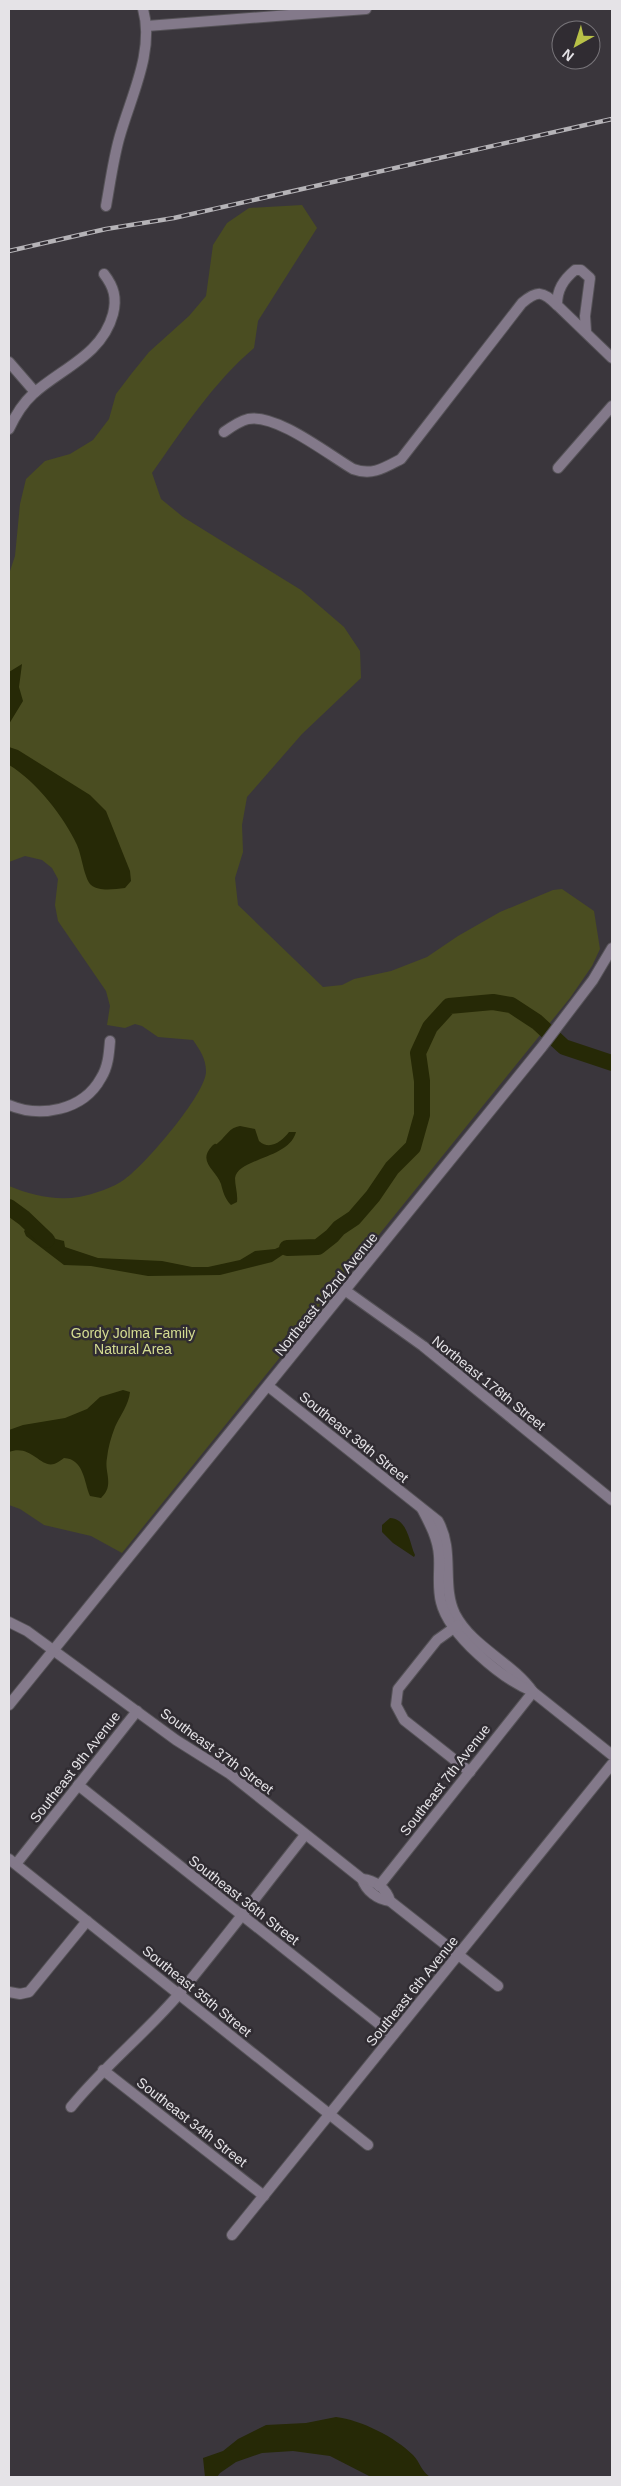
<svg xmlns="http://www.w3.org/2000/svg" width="621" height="2486" font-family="Arial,sans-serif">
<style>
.green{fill:#4a4d21}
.water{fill:#262906}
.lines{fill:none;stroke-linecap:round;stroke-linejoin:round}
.river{stroke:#262906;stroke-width:16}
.minor-casing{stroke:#555257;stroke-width:12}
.tertiary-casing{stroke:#555257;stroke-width:12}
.minor{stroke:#83798a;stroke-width:10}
.tertiary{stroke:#83798a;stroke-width:10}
.rail-casing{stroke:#b5b3b7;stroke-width:4.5}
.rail{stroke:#302c32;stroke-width:2.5;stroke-dasharray:8;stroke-linecap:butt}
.labels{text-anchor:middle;stroke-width:5;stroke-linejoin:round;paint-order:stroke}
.street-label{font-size:14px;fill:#e5e3e7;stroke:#302c32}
.park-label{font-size:14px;fill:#d5dd92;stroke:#302c32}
</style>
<rect width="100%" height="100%" fill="#3a363c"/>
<path class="green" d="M302 205 317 228 258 321 254 348C213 383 183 429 152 473L161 499 183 517 301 590 344 627 360 651 361 678 302 734 247 797 242 825 243 852 235 878 238 905 323 987 342 985 354 979 391 971 427 957 458 936 500 912 553 890 562 889 594 911 600 949 592 966 570 998 122 1553 91 1536 44 1525 20 1509 9 1505V1186C31 1195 55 1201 79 1197 94 1194 113 1188 125 1179 144 1166 207 1093 206 1071 206 1059 200 1050 193 1040L158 1037 142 1026 135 1024 125 1028 107 1025 110 1006 106 991 58 921 55 905 58 879 52 868 42 860 25 856 9 862V574L15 556 20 504 26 479 45 461 70 454 93 440 109 419 116 394 132 373 149 352 189 316 206 296 213 245 227 223 249 208Z"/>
<g class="water">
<path d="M22 664 19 687 23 701 9 724V672Z"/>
<path d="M9 747 18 750 90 795 106 811 130 871 131 881 125 888C114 889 100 892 91 885 84 878 82 856 77 845 65 818 35 780 9 765Z"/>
<path d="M240 1126 255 1129 259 1141C270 1151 282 1141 289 1132H296C289 1159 238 1158 235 1178 235 1186 238 1194 237 1202L231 1205C225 1199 223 1192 221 1184 216 1170 197 1162 212 1146 218 1141 214 1147 219 1142 227 1135 229 1128 240 1126Z"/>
<path d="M32 1223 56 1239 64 1241 65 1247 98 1258 162 1261 192 1267H208L240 1260 255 1251 275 1249 288 1243 305 1240 315 1243 298 1253 284 1254 272 1262 220 1275 148 1276 91 1266 64 1265 26 1236 24 1231Z"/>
<path d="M123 1390 130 1392C129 1404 120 1416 115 1427 111 1437 108 1448 107 1458 104 1473 115 1485 101 1498L90 1496C84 1482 84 1459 64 1458 61 1460 57 1463 54 1464 40 1468 31 1444 9 1452V1430L23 1425 65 1418 87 1409 100 1397Z"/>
<path d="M390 1518C408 1519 409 1542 415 1555L414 1557 393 1543 382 1532V1525Z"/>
<path d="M336 2417C361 2420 395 2437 413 2455 420 2462 421 2471 430 2477H371L330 2456 293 2451 262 2453 236 2462 220 2473 217 2477H205L203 2458 223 2451 238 2439 266 2425 306 2423Z"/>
</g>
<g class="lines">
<g class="river">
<path d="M9 1207 24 1218 47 1240"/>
<path d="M287 1248 318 1247 332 1236 339 1228 354 1218 373 1196 392 1168 413 1147 422 1115V1081L418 1053 430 1027 449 1006 493 1002 511 1005 537 1022 564 1047 612 1063"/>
</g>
<g class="minor-casing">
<g id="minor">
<path d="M147 26 366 9"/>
<path d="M106 206C110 184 113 161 119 139 130 98 155 52 143 9"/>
<path d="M586 331 585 316 590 278 581 270H575C563 280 557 290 557 305L612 358"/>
<path d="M9 362 35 392"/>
<path d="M9 429C15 416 22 404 33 394 62 368 102 355 113 314 117 298 114 287 104 274"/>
<path d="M224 432C231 427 240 421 248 419 276 413 329 455 353 469 372 476 384 468 401 459L522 303C538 290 542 291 557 305"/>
<path d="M558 468 612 406"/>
<path d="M9 1105C40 1118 83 1111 101 1078 108 1067 109 1054 110 1041"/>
<path d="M346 1291 423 1346 612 1500"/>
<path d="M268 1386 438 1521C455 1551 441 1585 455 1614 472 1647 512 1662 533 1692L612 1755"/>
<path d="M422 1509C430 1524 438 1539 439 1556 440 1571 437 1587 441 1602 449 1635 502 1679 532 1691"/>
<path d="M9 1622 27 1631 176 1740 230 1774 362 1879C366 1891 378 1900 390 1901L498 1986"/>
<path d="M458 1625 437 1640 398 1689 396 1705 404 1720 470 1772"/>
<path d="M78 1785 393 2035"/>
<path d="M9 1859 368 2145"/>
<path d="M16 1864 137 1711"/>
<path d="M362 1879C375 1880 387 1889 390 1901"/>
<path d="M379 1886 533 1692"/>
<path d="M9 1992 20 1994 29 1992 87 1921"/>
<path d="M103 2070 264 2196"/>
<path d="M71 2107C104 2066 145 2034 179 1994 222 1942 263 1888 305 1835"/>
<path d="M232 2235 612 1764"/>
</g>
</g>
<g class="tertiary-casing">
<path id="tertiary" d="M9 1705 542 1047 593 980 612 948"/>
</g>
<use href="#minor" class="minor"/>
<use href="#tertiary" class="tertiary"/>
<g class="rail-casing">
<path id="rail" d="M9 251 106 229 174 218 612 119"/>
</g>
<use href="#rail" class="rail"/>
</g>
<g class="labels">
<g class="street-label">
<text transform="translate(326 1294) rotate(-51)" y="5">Northeast 142nd Avenue</text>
<text transform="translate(489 1383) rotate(39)" y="5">Northeast 178th Street</text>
<text transform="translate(354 1437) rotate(39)" y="5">Southeast 39th Street</text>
<text transform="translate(217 1751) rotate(36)" y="5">Southeast 37th Street</text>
<text transform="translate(75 1767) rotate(-52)" y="5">Southeast 9th Avenue</text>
<text transform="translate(445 1780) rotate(-52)" y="5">Southeast 7th Avenue</text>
<text transform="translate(244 1900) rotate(38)" y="5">Southeast 36th Street</text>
<text transform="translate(197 1991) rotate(39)" y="5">Southeast 35th Street</text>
<text transform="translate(412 1991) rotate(-51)" y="5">Southeast 6th Avenue</text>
<text transform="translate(192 2122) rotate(38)" y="5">Southeast 34th Street</text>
</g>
<g class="park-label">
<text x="133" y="1338">Gordy Jolma Family<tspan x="133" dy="16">Natural Area</tspan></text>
</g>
</g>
<rect width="621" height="2486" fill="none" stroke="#e5e3e7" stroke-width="20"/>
<g transform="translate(576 45) rotate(219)"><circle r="24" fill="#302c32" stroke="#78757a"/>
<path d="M0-4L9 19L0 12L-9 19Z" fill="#b8c147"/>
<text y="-8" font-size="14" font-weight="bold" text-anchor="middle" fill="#e5e3e7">N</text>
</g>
</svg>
